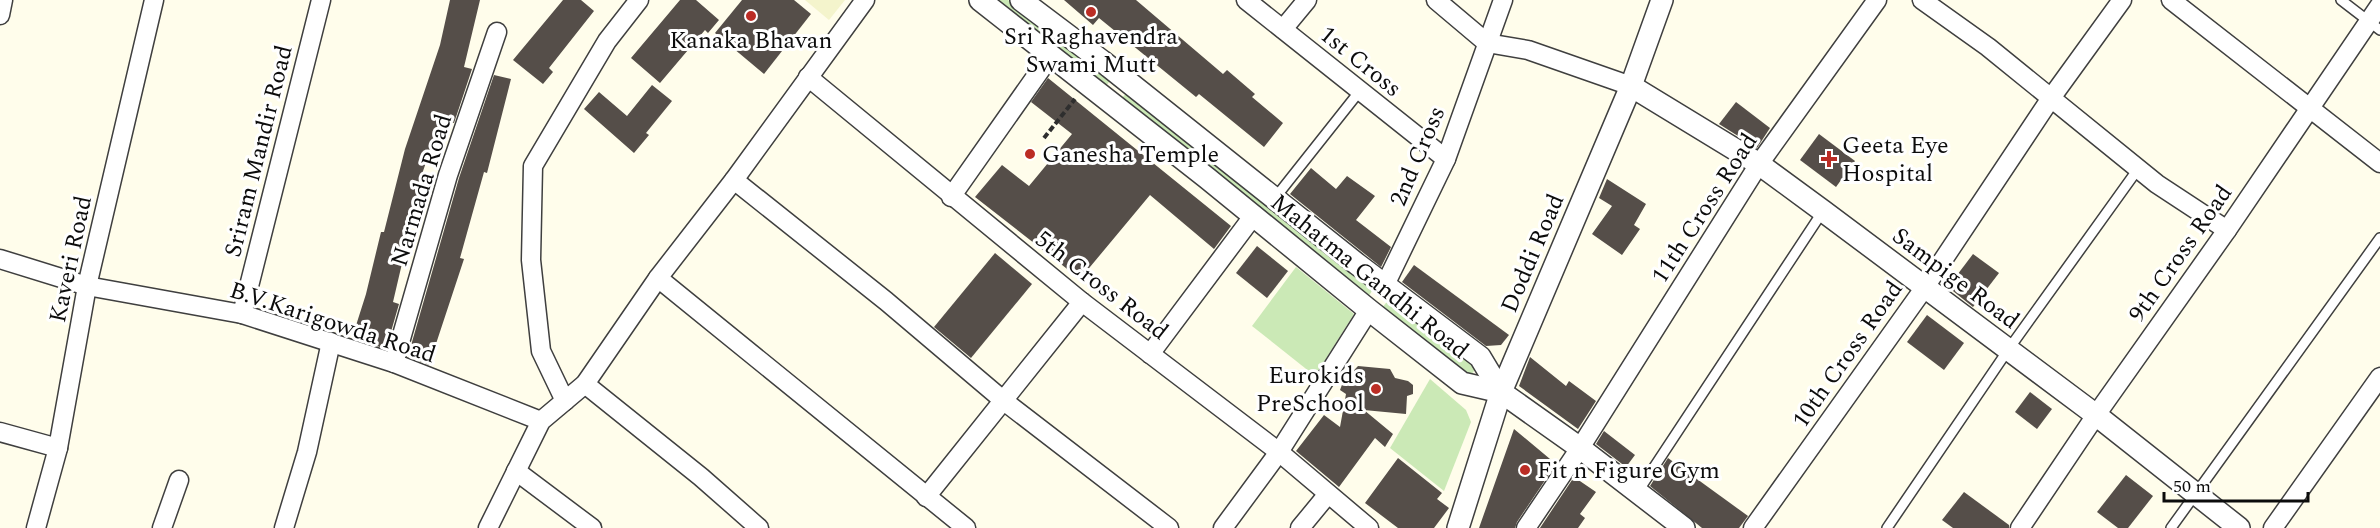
<svg xmlns="http://www.w3.org/2000/svg" width="2380" height="528" font-family="Spectral,serif">
<style>
.farmland{fill:#f4f4cc}
.green{fill:#cbe9b6}
.building{fill:#554e49}
.lines{fill:none;stroke-linecap:round;stroke-linejoin:round}
.service-casing{stroke:#3f3f3f;stroke-width:12}
.minor-casing{stroke:#3f3f3f;stroke-width:21}
.tertiary-casing{stroke:#3f3f3f;stroke-width:24}
.path{stroke:#2e2e2e;stroke-width:4;stroke-dasharray:6 3;stroke-linecap:butt}
.service{stroke:#fff;stroke-width:9}
.minor{stroke:#fff;stroke-width:18}
.tertiary{stroke:#fff;stroke-width:21}
.poi-dot{fill:#bb2d25;stroke:#fff;stroke-width:2}
.labels{text-anchor:middle;stroke-width:6;stroke-linejoin:round;paint-order:stroke}
.poi-label{font-size:24px;fill:#0c0c0c;stroke:#fff;text-anchor:start}
.street-label{font-size:24px;fill:#0c0c0c;stroke:#fff}
</style>
<rect width="100%" height="100%" fill="#fffdeb"/>
<path class="farmland" d="M805 0H845L829 20Z"/>
<g class="green">
<path d="M993 0H1008L1112 78 1106 86Z"/>
<path d="M1128 91 1374 288 1368 297 1122 98Z"/>
<path d="M1296 267 1354 314 1315 376 1252 326Z"/>
<path d="M1389 299 1477 367 1471 375 1382 308Z"/>
<path d="M1430 379 1466 410 1471 422 1444 491 1390 448Z"/>
</g>
<g class="building">
<path d="M450 0H480L464 67 472 69 454 123 441 119 422 174 426 175 411 225 393 302 399 304 386 349 352 338 366 294 381 232H384L405 149 440 45Z"/>
<path d="M563 0H581L594 11 549 68 553 72 543 84 513 60Z"/>
<path d="M680 0H696L719 20 708 33 705 30 660 83 631 58Z"/>
<path d="M742 0H794L811 14 764 74 715 33Z"/>
<path d="M1064 0H1136L1223 74 1227 70 1255 94 1252 97 1283 123 1264 147 1199 94 1196 97 1099 18 1093 25Z"/>
<path d="M494 75 511 79 487 173 484 172 460 258 464 259 429 365 408 356 459 178Z"/>
<path d="M1048 78 1231 226 1214 249 1150 195 1080 279 975 197 1002 165 1029 186 1072 134 1031 102Z"/>
<path d="M652 85 672 101 646 133 649 135 634 153 584 109 599 92 627 116Z"/>
<path d="M1736 102 1770 128 1757 148 1719 124Z"/>
<path d="M1819 134 1855 161 1836 187 1800 160Z"/>
<path d="M1311 168 1336 189 1347 176 1375 196 1356 220 1391 247 1381 267 1290 194Z"/>
<path d="M1607 179 1646 204 1634 225 1640 229 1622 255 1592 234 1612 206 1599 198Z"/>
<path d="M1257 246 1288 271 1267 298 1236 273Z"/>
<path d="M995 253 1032 284 971 358 934 327Z"/>
<path d="M1973 254 1999 273 1973 307 1948 287Z"/>
<path d="M1414 265 1509 335 1501 345 1486 346 1402 282Z"/>
<path d="M1927 315 1964 343 1944 370 1907 342Z"/>
<path d="M1530 357 1566 386 1569 381 1596 401 1578 429 1519 386Z"/>
<path d="M1358 366 1390 369 1395 378 1408 381 1413 385V394L1407 396 1406 414 1364 410 1393 434 1385 447 1375 438 1339 487 1296 451 1324 415 1340 427 1346 394 1340 390 1343 382Z"/>
<path d="M2030 392 2052 409 2037 429 2015 412Z"/>
<path d="M1514 429 1556 464 1517 522 1515 528H1479Z"/>
<path d="M1604 431 1635 455 1626 467 1596 444Z"/>
<path d="M1398 458 1442 493 1437 499 1449 508 1434 528H1398L1365 503Z"/>
<path d="M1668 458 1748 516 1739 528H1702L1650 486Z"/>
<path d="M2126 475 2153 496 2128 528H2118L2097 512Z"/>
<path d="M1574 477 1596 492 1580 514 1585 518 1578 528H1540Z"/>
<path d="M1964 492 2009 525V528H1953L1942 520Z"/>
</g>
<g class="lines">
<g class="service-casing">
<g id="service">
<path d="M2341 0 2380 30"/>
<path d="M1275 198 1359 92"/>
<path d="M1637 493 1823 211"/>
<path d="M1887 528 2008 350 2138 169"/>
<path d="M2171 528 2380 238"/>
</g>
</g>
<g class="minor-casing">
<g id="minor">
<path d="M1246 0 1446 159"/>
<path d="M1436 0 1487 43 1528 50 1631 86"/>
<path d="M1922 0 1988 47 2157 184 2227 230"/>
<path d="M2171 0 2380 163"/>
<path d="M0 15 3 0"/>
<path d="M1283 29 1307 0"/>
<path d="M808 77 1082 302 1279 452 1369 528"/>
<path d="M734 180 886 301 1004 401 1169 528"/>
<path d="M951 197 1051 55"/>
<path d="M0 259 87 286 242 314 394 363 541 421"/>
<path d="M658 278 966 528"/>
<path d="M1385 285 1446 159 1503 0"/>
<path d="M242 314 321 0"/>
<path d="M1150 354 1254 215"/>
<path d="M394 363 448 175 497 32"/>
<path d="M585 384 701 477 759 528"/>
<path d="M565 401 541 351 531 260 533 166 607 41 639 0"/>
<path d="M0 432 58 448"/>
<path d="M516 471 592 528"/>
<path d="M926 497 1082 302"/>
<path d="M36 528 58 448 87 286 154 0"/>
<path d="M162 528 179 480"/>
<path d="M284 528 307 452 331 342"/>
<path d="M488 528 541 421 585 384 658 278 734 180 865 0"/>
<path d="M1223 528 1279 452 1369 310"/>
<path d="M1300 528 1328 494"/>
<path d="M1526 528 1580 448 1759 164 1877 0"/>
<path d="M1753 528 1925 287 2051 98 2122 0"/>
<path d="M2020 528 2096 415 2227 230 2380 5"/>
<path d="M2273 528 2380 377"/>
</g>
</g>
<g class="tertiary-casing">
<g id="tertiary">
<path d="M980 0 1207 178 1369 310 1462 383 1501 392 1580 448 1684 528"/>
<path d="M1021 0 1102 61 1357 264 1480 357 1501 392"/>
<path d="M1631 86 1759 164 1823 211 2096 415 2239 528"/>
<path d="M1458 528 1501 392 1631 86 1662 0"/>
</g>
</g>
<path class="path" d="M1044 138 1075 99"/>
<use href="#service" class="service"/>
<use href="#minor" class="minor"/>
<use href="#tertiary" class="tertiary"/>
</g>
<g class="poi-dot">
<circle cx="1091" cy="12" r="6"/>
<circle cx="751" cy="16" r="6"/>
<circle cx="1030" cy="154" r="6"/>
<path d="M1826 150h6v6h6v6h-6v6h-6v-6h-6v-6h6z"/>
<circle cx="1376" cy="389" r="6"/>
<circle cx="1525" cy="470" r="6"/>
</g>
<g class="labels">
<g class="poi-label">
<text x="1091" y="44" text-anchor="middle">Sri Raghavendra<tspan x="1091" dy="28">Swami Mutt</tspan></text>
<text x="751" y="48" text-anchor="middle">Kanaka Bhavan</text>
<text x="1842" y="153">Geeta Eye<tspan x="1842" dy="28">Hospital</tspan></text>
<text x="1042" y="162">Ganesha Temple</text>
<text x="1364" y="383" text-anchor="end">Eurokids<tspan x="1364" dy="28">PreSchool</tspan></text>
<text x="1537" y="478">Fit n Figure Gym</text>
</g>
<g class="street-label">
<text transform="translate(1361 61) rotate(39)" y="8">1st Cross</text>
<text transform="translate(258 151) rotate(-76)" y="8">Sriram Mandir Road</text>
<text transform="translate(1417 156) rotate(-67)" y="8">2nd Cross</text>
<text transform="translate(421 190) rotate(-73)" y="8">Narmada Road</text>
<text transform="translate(1704 208) rotate(-57)" y="8">11th Cross Road</text>
<text transform="translate(1532 253) rotate(-67)" y="8">Doddi Road</text>
<text transform="translate(2180 253) rotate(-55)" y="8">9th Cross Road</text>
<text transform="translate(70 259) rotate(-78)" y="8">Kaveri Road</text>
<text transform="translate(1370 276) rotate(39)" y="8">Mahatma Gandhi Road</text>
<text transform="translate(1956 278) rotate(37)" y="8">Sampige Road</text>
<text transform="translate(1102 285) rotate(38)" y="8">5th Cross Road</text>
<text transform="translate(333 322) rotate(18)" y="8">B.V.Karigowda Road</text>
<text transform="translate(1847 354) rotate(-55)" y="8">10th Cross Road</text>
</g>
</g>
<path d="M2164 492v9h144v-9" fill="none" stroke="#0c0c0c" stroke-width="3"/>
<text x="2173" y="492" font-size="18" fill="#0c0c0c" stroke="#ffffff" stroke-width="4.5" paint-order="stroke">50 m</text>
</svg>
